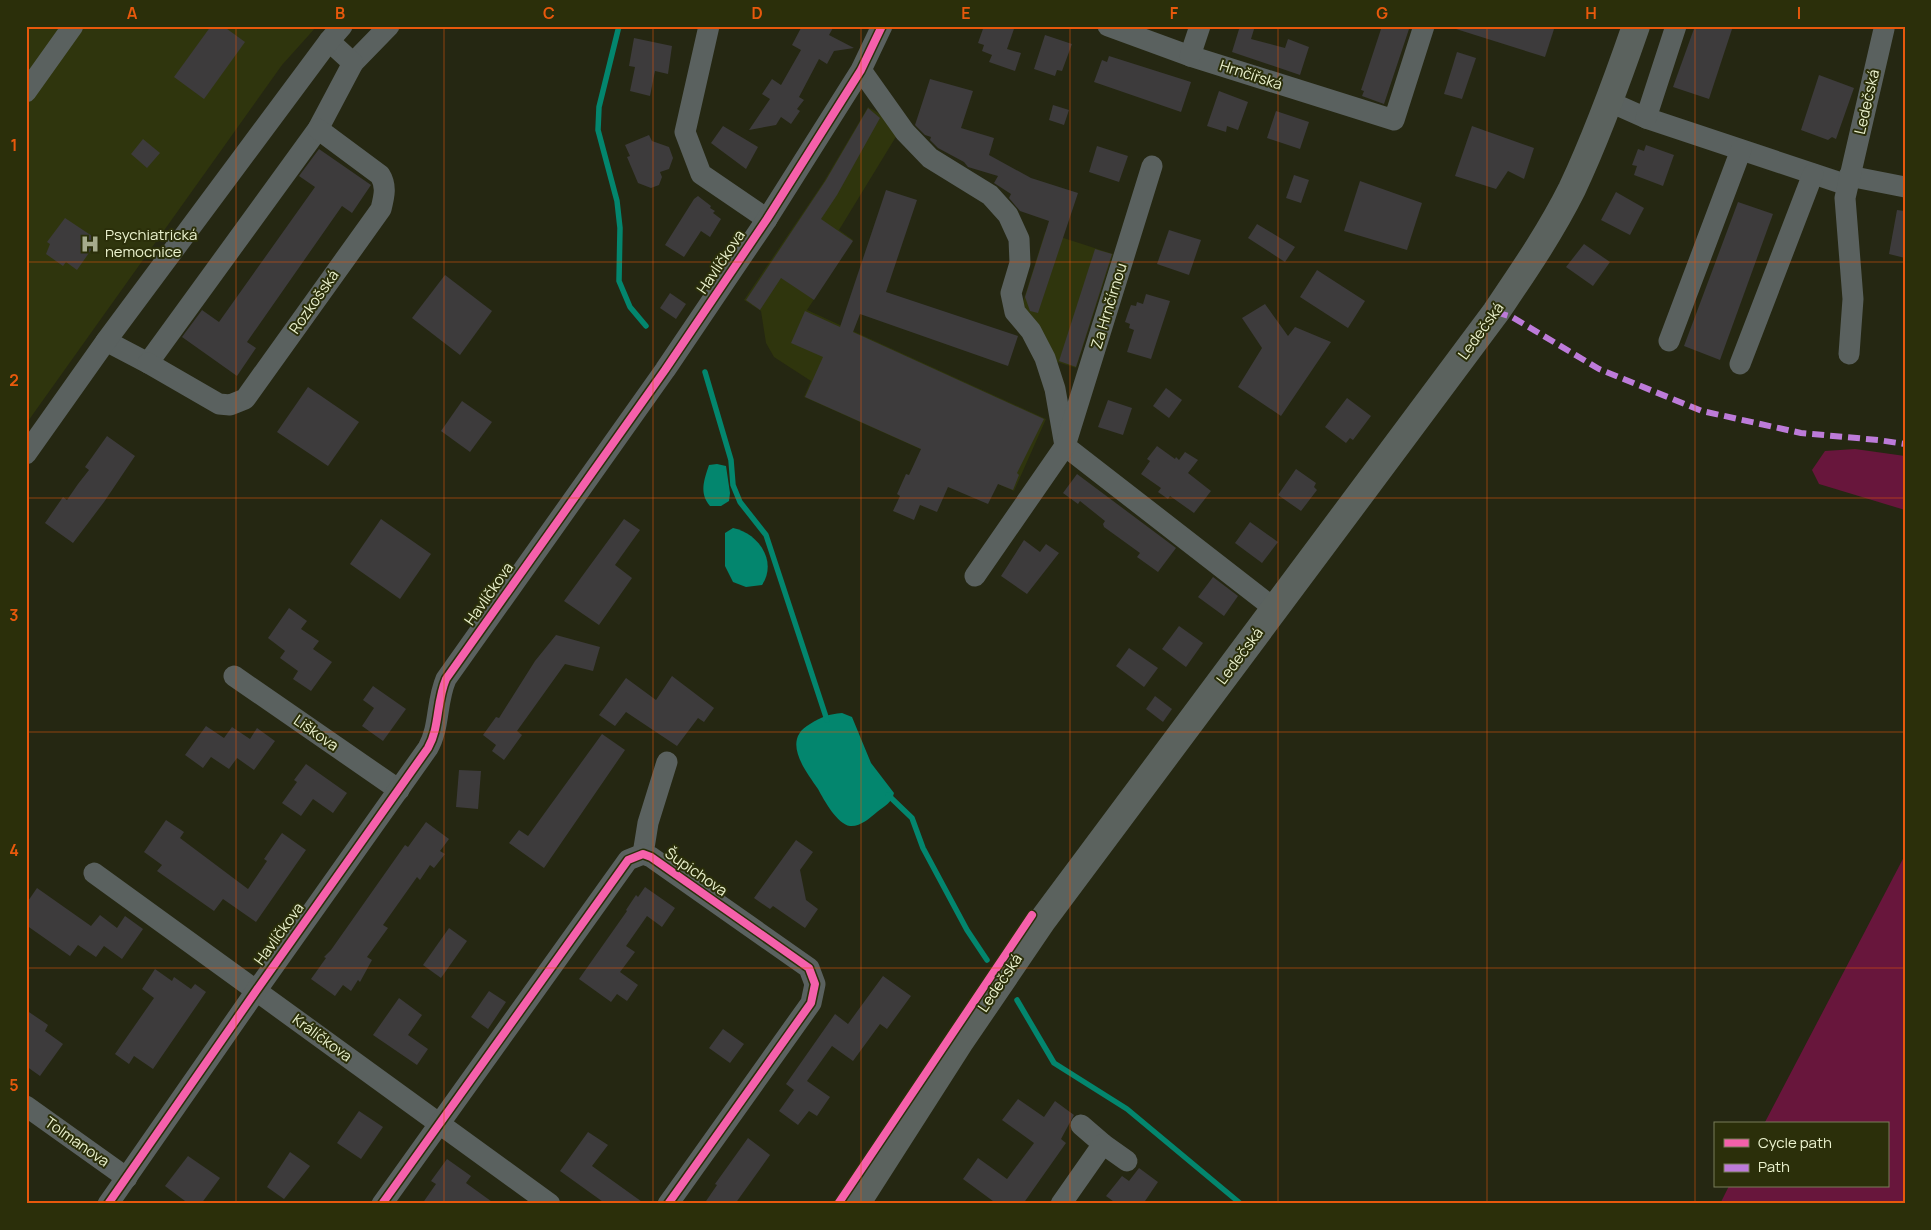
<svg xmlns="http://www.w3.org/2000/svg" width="1931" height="1230" font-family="Manrope,sans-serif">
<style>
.built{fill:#2f350d}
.green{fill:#68163c}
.water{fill:#03866e}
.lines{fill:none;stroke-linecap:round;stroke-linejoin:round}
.stream{stroke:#03866e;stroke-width:5.5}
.building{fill:#3d3b3c}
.street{stroke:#5a615f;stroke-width:21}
.secondary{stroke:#5b625e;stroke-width:28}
.quiet{stroke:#bd7bd9;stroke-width:6;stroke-dasharray:12 6;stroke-linecap:butt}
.cycleway-casing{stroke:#2b2f0a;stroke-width:11}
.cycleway{stroke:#f560ab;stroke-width:8}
.grid{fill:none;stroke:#e8590c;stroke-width:1;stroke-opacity:0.55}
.labels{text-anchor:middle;stroke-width:4;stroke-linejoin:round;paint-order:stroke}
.street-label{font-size:15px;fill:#ebf2ce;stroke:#2b2f0a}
.poi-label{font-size:15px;fill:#ebf2ce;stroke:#2b2f0a;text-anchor:start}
.neatline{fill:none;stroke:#e8590c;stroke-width:2}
.grid-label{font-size:16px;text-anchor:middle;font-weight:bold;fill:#e8590c}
</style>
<rect width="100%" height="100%" fill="#252712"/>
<g class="built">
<path d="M26 26H317L282 65 26 424Z"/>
<path d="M868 107 882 115 897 135 839 230 853 240 807 310 1046 419 1014 491 804 397 811 381 774 357 766 343 761 311 744 300 823 183Z"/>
<path d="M1045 232 1113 254 1076 368 1051 360 1021 308Z"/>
</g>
<g class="green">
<path d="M1855 449 1905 456V510L1819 484 1812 470 1825 451Z"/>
<path d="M1905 855V1204H1720L1729 1186H1887V1124H1764Z"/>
</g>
<g class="water">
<path d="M717 464 726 466 730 493 729 501 721 506H710C699 493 704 480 709 465Z"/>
<path d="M733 528C758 533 778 561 762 585L746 587 733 582 725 566V533Z"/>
<path d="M842 713 852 717 871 763 894 793C892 802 885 806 877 812 870 818 860 827 850 826 837 824 824 800 818 789 805 770 781 740 810 724 821 717 829 714 842 713Z"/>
</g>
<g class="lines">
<g class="stream">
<path d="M619 26 599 107 598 130 617 201 620 228 619 281 630 307 646 326"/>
<path d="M705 372 731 460 733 485 740 502 766 535 827 720"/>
<path d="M888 795 912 818 923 848 967 930 987 960"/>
<path d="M1017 1000 1054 1063 1127 1109 1241 1204"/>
</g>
</g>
<g class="building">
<path d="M211 26H223L245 42 204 99 174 77Z"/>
<path d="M802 26H834L829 35 854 48 834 51 827 64 819 59 799 97 804 100 797 109 800 111 791 124 781 117 776 125 749 130 770 99 762 94 772 79 781 85 801 50 792 45Z"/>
<path d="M984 26H1015L1007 49 1021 53 1015 71 989 62 992 55 982 51 984 45 978 43Z"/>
<path d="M1240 26H1255L1251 39 1285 48 1288 39 1309 47 1300 75 1232 52Z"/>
<path d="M1382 26H1410L1384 104 1362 96 1364 91 1361 90Z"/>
<path d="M1456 26H1555L1545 57 1456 29Z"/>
<path d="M1695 26H1733L1709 99 1673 87Z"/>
<path d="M1045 35 1072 44 1062 71 1057 70 1055 76 1034 69Z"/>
<path d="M634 38 672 46 668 74 655 71 650 96 630 91 635 67 629 66Z"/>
<path d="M1457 52 1476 58 1462 99 1444 94Z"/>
<path d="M1109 56 1191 82 1181 112 1094 82 1102 60 1107 62Z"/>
<path d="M1819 75 1854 88 1836 139 1832 137 1828 140 1801 130Z"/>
<path d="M930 79 973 91 961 128 994 138 989 155 1031 178 1078 193 1038 313 1030 311 1025 297 1049 221 1020 211 1009 198 1011 194 994 183 998 176 968 167 964 162 938 148 930 140 931 137 925 135 915 125Z"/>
<path d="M1219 91 1248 102 1238 130 1227 126 1226 132 1207 126Z"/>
<path d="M1053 105 1069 110 1064 125 1049 120Z"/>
<path d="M868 108 880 118 837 195 821 219 853 241 814 300 781 278 760 310 746 300 826 180Z"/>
<path d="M1276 111 1309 122 1300 149 1267 138Z"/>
<path d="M723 126 758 147 746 169 711 143Z"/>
<path d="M1472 126 1534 148 1524 179 1508 171 1496 189 1455 176Z"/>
<path d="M649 135 652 141 669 147 673 158 669 169 660 172 662 177 659 185 651 188 638 183 627 157 630 156 625 145Z"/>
<path d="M143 139 160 153 147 168 131 154Z"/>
<path d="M1646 145 1674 155 1663 186 1634 175 1637 166 1632 165 1638 149 1644 151Z"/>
<path d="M1097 146 1128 156 1119 182 1089 172Z"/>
<path d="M319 149 371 185 352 213 342 206 247 342 256 348 237 376 182 337 202 310 219 322 315 187 299 176Z"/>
<path d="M1294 175 1309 180 1301 203 1286 198Z"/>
<path d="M1360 181 1422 203 1407 250 1344 231Z"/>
<path d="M886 190 917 200 886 292 1018 336 1008 366 860 314 853 332 1044 419 1017 473 1019 475 1013 490 998 484 988 504 948 487 937 512 920 505 914 520 893 511 900 496 897 494 906 474 909 475 921 449 805 397 823 357 791 343 805 311 840 327Z"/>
<path d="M1616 192 1644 208 1630 235 1601 220Z"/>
<path d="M698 196 711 206 710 208 715 211 713 213 721 219 710 237 701 231 684 257 665 245 694 199Z"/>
<path d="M1738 202 1773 214 1720 360 1684 346Z"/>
<path d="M1897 210 1905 211V258L1889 254Z"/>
<path d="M65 218 98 240 77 270 66 262 63 266 46 254 50 244 47 242Z"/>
<path d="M1257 224 1295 247 1285 262 1248 238Z"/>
<path d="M1169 230 1201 240 1189 275 1157 264Z"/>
<path d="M1584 244 1610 262 1593 286 1566 267Z"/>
<path d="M1095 249 1112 254 1076 367 1059 361Z"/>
<path d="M1317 270 1365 301 1348 328 1300 297Z"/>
<path d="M445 275 492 311 460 355 412 318Z"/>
<path d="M670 293 686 304 676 319 660 308Z"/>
<path d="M1146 294 1170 301 1151 359 1127 352 1134 330 1129 328 1130 324 1125 322 1128 313 1131 305 1136 306 1137 302 1143 304Z"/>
<path d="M1265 304 1288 336 1295 327 1331 342 1281 416 1238 387 1262 348 1242 318Z"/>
<path d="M308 387 359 422 328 466 277 432Z"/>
<path d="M1166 388 1182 400 1169 418 1153 406Z"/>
<path d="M1347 398 1371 416 1353 440 1350 438 1346 443 1325 427Z"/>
<path d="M1108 400 1132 408 1123 435 1098 427Z"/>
<path d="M462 401 492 422 470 452 441 431Z"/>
<path d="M107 436 135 456 104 502 73 543 45 523 63 497 67 500 78 484 89 470 85 467Z"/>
<path d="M1157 446 1175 459 1176 457 1179 460 1185 452 1198 460 1188 473 1211 491 1194 513 1170 496 1168 499 1158 492 1161 488 1141 474 1150 461 1147 459Z"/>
<path d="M1296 469 1316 483 1314 487 1317 490 1301 511 1278 495Z"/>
<path d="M1077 474 1176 548 1158 572 1137 557 1140 553 1104 527 1103 524 1105 521 1080 501 1078 504 1063 493Z"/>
<path d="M381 519 431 554 400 599 350 564Z"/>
<path d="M624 519 640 530 615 565 632 578 599 625 564 601Z"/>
<path d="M1250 522 1278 542 1262 563 1235 543Z"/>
<path d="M1024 540 1040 552 1046 544 1059 553 1027 594 1001 576Z"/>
<path d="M1213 577 1238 596 1224 616 1198 597Z"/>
<path d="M289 608 307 621 301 629 319 641 313 649 332 662 311 691 293 679 298 671 280 658 285 651 268 638Z"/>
<path d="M1179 626 1203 643 1186 667 1162 649Z"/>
<path d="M556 635 600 647 593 671 565 664 517 731 522 735 504 760 492 751 496 745 483 735 496 717 499 718 535 661Z"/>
<path d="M1129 648 1158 668 1144 687 1116 666Z"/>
<path d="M672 676 714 708 704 722 698 718 677 746 626 712 615 726 599 715 626 678 656 700Z"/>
<path d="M373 686 406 709 383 741 362 726 374 708 363 700Z"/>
<path d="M1155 696 1172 709 1163 722 1146 709Z"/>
<path d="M206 726 224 738 232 727 250 739 257 728 275 741 254 770 237 758 229 769 211 757 203 768 185 755Z"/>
<path d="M602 734 625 750 544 868 509 843 519 830 528 836Z"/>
<path d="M306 764 347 793 333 813 313 799 301 816 282 803 297 782 294 780Z"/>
<path d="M459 770 481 771 478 809 456 807Z"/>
<path d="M166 820 184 832 180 838 248 889 267 861 264 859 282 833 306 850 256 922 223 899 214 911 157 871 162 865 144 852Z"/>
<path d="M426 822 449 839 440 851 445 854 434 868 430 865 420 880 417 877 383 925 388 928 367 957 372 960 360 982 358 980 351 991 343 985 335 996 311 979 326 958 324 957 331 950 405 845 408 847Z"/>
<path d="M796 840 813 852 800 870 806 900 818 909 805 928 773 906 770 909 754 898Z"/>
<path d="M645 887 675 908 662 927 647 916 626 946 635 952 620 972 638 985 627 1001 617 994 611 1002 579 979 627 911 626 910 636 895 638 897Z"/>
<path d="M37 888 91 926 100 915 117 928 125 916 143 929 122 959 104 946 96 957 78 945 70 956 26 925V904Z"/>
<path d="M449 928 467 941 441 978 423 965Z"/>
<path d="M155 969 172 981 174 977 191 989 195 984 206 992 153 1069 134 1056 129 1064 115 1054 154 998 142 989Z"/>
<path d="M883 976 911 996 887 1029 880 1024 853 1061 832 1046 807 1081 830 1097 817 1116 809 1111 798 1125 779 1111 794 1090 786 1084 835 1014 848 1024Z"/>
<path d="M489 991 506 1002 488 1029 471 1017Z"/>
<path d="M399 998 422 1015 408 1035 428 1049 417 1065 373 1035Z"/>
<path d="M26 1010 48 1025 45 1031 63 1044 40 1076 26 1066Z"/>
<path d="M723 1029 744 1044 730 1063 709 1048Z"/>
<path d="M1018 1099 1044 1117 1055 1101 1074 1115 1061 1139 1066 1143 1023 1204H997L963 1179 978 1158 1007 1179 1034 1143 1002 1120Z"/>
<path d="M359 1111 383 1127 361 1159 337 1143Z"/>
<path d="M588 1132 608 1145 592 1166 645 1204H606L560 1171Z"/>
<path d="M748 1138 770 1155 735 1204H704L717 1185 715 1184Z"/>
<path d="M290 1152 310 1166 284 1199 267 1187Z"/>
<path d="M188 1156 220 1178 201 1204H189L165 1186Z"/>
<path d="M447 1159 471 1176 466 1183 495 1204H422L436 1184 431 1181Z"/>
<path d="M1139 1168 1158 1182 1143 1204H1117L1106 1196 1122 1176 1129 1181Z"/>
</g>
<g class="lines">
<g class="street">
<path d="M709 26 685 132 701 174 767 219"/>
<path d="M1108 26 1190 56 1394 120 1424 26"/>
<path d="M1190 56 1200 26"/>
<path d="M353 63 389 26"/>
<path d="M861 70 905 132 930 158 990 195 1008 215 1019 239 1020 263 1011 293 1015 312 1031 331 1045 358 1055 389 1065 446 1275 609"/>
<path d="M26 92 73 26"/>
<path d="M1610 102 1646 118 1847 185"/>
<path d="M1646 118 1676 26"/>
<path d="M1849 176 1905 187"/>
<path d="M106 341 148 363 318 129 353 63 329 41"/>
<path d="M1669 341 1741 150"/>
<path d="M1849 354 1853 299 1845 198 1884 29"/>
<path d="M148 363 219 404 230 405 245 399 381 209C384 197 387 186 380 175L318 129"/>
<path d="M1740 364 1813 174"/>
<path d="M26 454 106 341 329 41 342 26"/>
<path d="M975 576 1065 446 1152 166"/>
<path d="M234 676 399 790"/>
<path d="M643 854 648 823 667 762"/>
<path d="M94 873 550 1204"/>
<path d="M26 1106 127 1178"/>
<path d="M1081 1125 1103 1144"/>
<path d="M108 1204 256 991 428 748C440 727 436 702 446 679L665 370 767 219 861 70 882 26"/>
<path d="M382 1204 628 860 643 854 651 857 809 968 815 984 811 1003 668 1204"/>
<path d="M1061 1204 1103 1144 1127 1161"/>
</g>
<path class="secondary" d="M856 1204 959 1043 1042 921 1496 312C1523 272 1550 233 1572 189 1597 136 1617 81 1636 26"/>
<path class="quiet" d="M1496 312 1512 317 1599 369 1702 411 1801 433 1878 440 1905 444"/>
<g class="cycleway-casing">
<g id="cycleway">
<path d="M108 1204 256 991 428 748C440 727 436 702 446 679L665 370 767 219 861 70 882 26"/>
<path d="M382 1204 628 860 643 854 651 857 809 968 815 984 811 1003 668 1204"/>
<path d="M838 1204 1032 915"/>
</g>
</g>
<use href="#cycleway" class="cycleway"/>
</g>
<path class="grid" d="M236 26V1204M444 26V1204M653 26V1204M861 26V1204M1070 26V1204M1278 26V1204M1487 26V1204M1695 26V1204M26 262H1905M26 498H1905M26 732H1905M26 968H1905"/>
<defs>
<g id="hospital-bare" transform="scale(1.5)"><path d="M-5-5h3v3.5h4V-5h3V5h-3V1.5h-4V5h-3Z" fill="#a6ab8c" stroke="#2b2f0a" stroke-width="2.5" paint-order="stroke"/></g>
</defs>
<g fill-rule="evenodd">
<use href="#hospital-bare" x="90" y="244"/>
</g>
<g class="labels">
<g class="street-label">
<text transform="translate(1251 75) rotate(18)" y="5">Hrnčířská</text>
<text transform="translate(1867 102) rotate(-77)" y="5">Ledečská</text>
<text transform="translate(721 262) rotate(-56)" y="5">Havlíčkova</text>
<text transform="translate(314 302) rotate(-55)" y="5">Rozkošská</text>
<text transform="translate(1109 306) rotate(-73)" y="5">Za Hrnčírnou</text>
<text transform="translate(1481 331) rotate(-54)" y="5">Ledečská</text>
<text transform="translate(489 594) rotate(-55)" y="5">Havlíčkova</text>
<text transform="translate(1240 656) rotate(-53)" y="5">Ledečská</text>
<text transform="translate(316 733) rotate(35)" y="5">Liškova</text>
<text transform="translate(696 872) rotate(35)" y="5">Šupichova</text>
<text transform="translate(279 934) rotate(-54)" y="5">Havlíčkova</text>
<text transform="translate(1000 983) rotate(-56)" y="5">Ledečská</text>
<text transform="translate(322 1038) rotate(36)" y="5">Králíčkova</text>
<text transform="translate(77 1142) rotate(35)" y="5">Tolmanova</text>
</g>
<g class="poi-label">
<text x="105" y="240">Psychiatrická<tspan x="105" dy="17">nemocnice</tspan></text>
</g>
</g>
<rect width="1931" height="1230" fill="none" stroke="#2b2f0a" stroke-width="55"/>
<rect x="1714" y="1122" width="175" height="65" fill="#2b2f0a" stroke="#787d58"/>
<rect x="1724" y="1139" width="25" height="8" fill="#f560ab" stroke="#787d58"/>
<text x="1758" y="1148" font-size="15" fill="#ebf2ce">Cycle path</text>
<rect x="1724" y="1164" width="25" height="8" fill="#bd7bd9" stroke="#787d58"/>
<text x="1758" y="1172" font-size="15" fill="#ebf2ce">Path</text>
<rect x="28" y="28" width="1876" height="1174" class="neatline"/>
<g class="grid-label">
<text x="132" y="19">A</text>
<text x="340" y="19">B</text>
<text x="549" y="19">C</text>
<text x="757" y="19">D</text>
<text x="966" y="19">E</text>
<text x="1174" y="19">F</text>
<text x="1382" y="19">G</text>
<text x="1591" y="19">H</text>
<text x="1799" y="19">I</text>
<text x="14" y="151">1</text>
<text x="14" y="386">2</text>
<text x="14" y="621">3</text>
<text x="14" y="856">4</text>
<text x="14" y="1091">5</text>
</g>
</svg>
